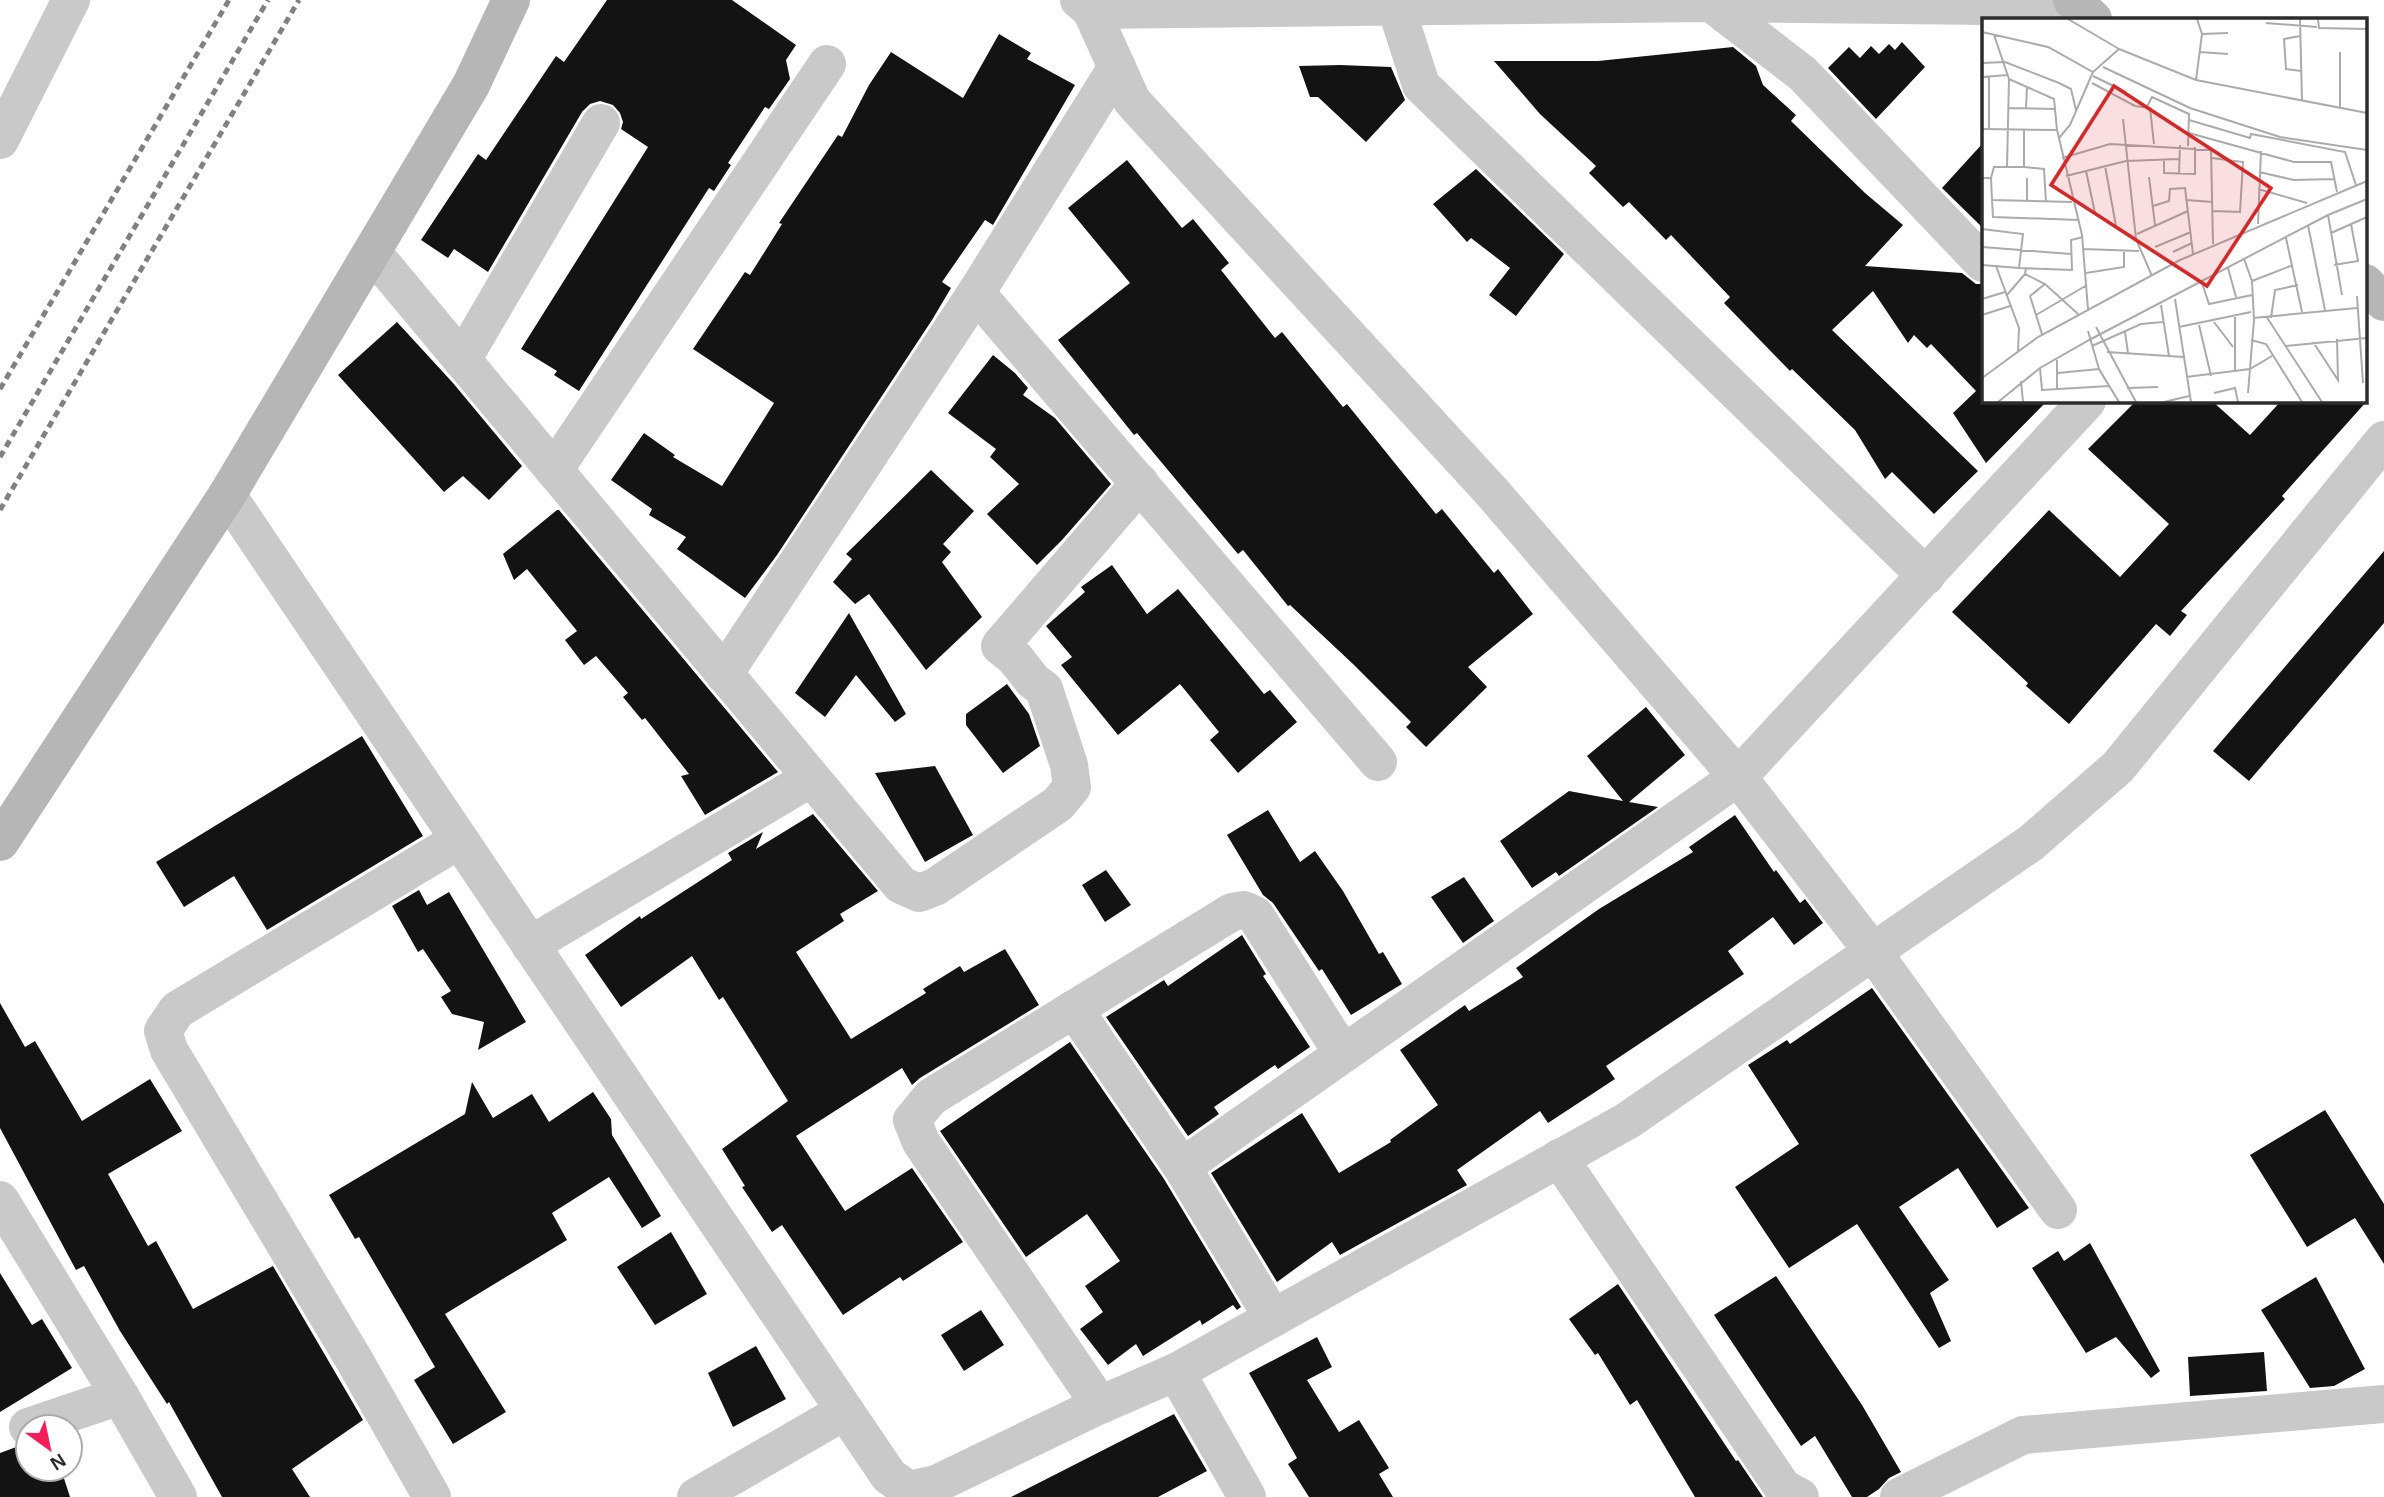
<svg xmlns="http://www.w3.org/2000/svg" width="2384" height="1497" font-family="Arial,sans-serif">
<style>
.building{fill:#131313}
.lines{fill:none;stroke-linecap:round;stroke-linejoin:round}
.minor{stroke:#c9c9c9;stroke-width:38}
.tertiary{stroke:#c9c9c9;stroke-width:38}
.secondary{stroke:#b6b6b6;stroke-width:38}
.rail{stroke:#818181;stroke-width:5;stroke-dasharray:7 5;stroke-linecap:butt}
.inset-road{fill:none;stroke:#ababab;stroke-width:2}
.view{fill:#d62828;fill-opacity:0.15;stroke:#d62828;stroke-width:3.5}
.inset-edge{fill:none;stroke:#2c2c2c;stroke-width:3.5}
</style>
<rect width="100%" height="100%" fill="#fff"/>
<g class="building">
<path d="M607 0H732L796 45 786 60 790 79 769 109 765 107 728 163 731 165 714 191 709 188 579 391 554 375 557 371 521 349 648 147 621 129 623 122 620 113 613 105 600 101 590 104 582 112 488 272 454 249 448 258 421 240 478 154 486 160 556 56 564 62Z"/>
<path d="M999 34 1031 53 1027 59 1075 85 993 225 985 220 942 282 951 288 932 320 777 555 745 598 677 549 686 537 649 515 652 509 611 480 644 433 675 455 673 457 722 486 774 403 693 349 745 272 750 275 782 224 779 223 838 135 842 137 869 85 891 52 963 98Z"/>
<path d="M1902 42 1925 67 1876 119 1828 68 1849 47 1860 58 1871 46 1879 54 1889 44 1895 50Z"/>
<path d="M1733 47 1756 66 1763 85 1796 115 1791 121 1865 193 1903 225 1865 266 1962 273 1976 284H1983V401H2047L1986 463 1953 413 1976 391 1931 344 1927 348 1914 335 1908 343 1873 291 1832 330 1978 471 1934 514 1892 472 1885 479 1855 430 1792 369 1790 371 1724 303 1730 297 1671 235 1666 240 1629 202 1623 207 1589 173 1596 166 1540 114 1494 61H1598Z"/>
<path d="M1340 65 1391 67 1405 100 1366 142 1318 97H1310L1299 66Z"/>
<path d="M1983 143V228L1942 188Z"/>
<path d="M1127 160 1182 228 1193 219 1229 263 1221 270 1275 338 1282 332 1343 407 1347 404 1436 514 1442 509 1494 573 1498 569 1533 614 1468 667 1487 687 1426 747 1406 727 1411 722 1353 664 1290 605 1288 606 1243 550 1238 554 1137 433 1134 435 1058 340 1130 283 1068 208Z"/>
<path d="M1476 169 1564 254 1516 316 1489 295 1510 268 1471 238 1467 242 1433 204Z"/>
<path d="M397 322 453 383 522 466 489 500 463 476 444 492 338 375Z"/>
<path d="M993 355 1015 373 1028 388 1023 395 1055 418 1111 484 1062 540 1037 565 987 514 1019 484 990 457 996 449 948 413Z"/>
<path d="M2136 401H2212L2250 435 2281 401H2367L2282 496 2285 499 2181 611 2187 615 2170 636 2156 624 2069 724 2026 686 2028 683 1952 612 2049 510 2120 577 2169 524 2088 449Z"/>
<path d="M931 470 974 511 943 544 951 552 942 562 982 617 926 670 869 594 855 604 833 582 852 559 846 554Z"/>
<path d="M557 510H559L778 772 705 815 681 776 689 774 645 718 642 720 623 697 628 693 596 656 584 665 565 640 577 631 527 569 514 580 503 554Z"/>
<path d="M2384 551V623L2249 781 2213 751Z"/>
<path d="M1112 565 1147 614 1178 589 1264 694 1270 690 1297 722 1238 773 1210 740 1219 732 1180 684 1118 735 1061 665 1072 657 1046 626 1085 592 1081 587Z"/>
<path d="M849 613 906 714 895 722 856 675 825 717 795 693Z"/>
<path d="M1007 684 1029 714 1040 746 1003 773 966 725V714Z"/>
<path d="M1646 707 1685 755 1629 802 1658 807 1559 876 1556 872 1532 888 1500 841 1569 791 1623 801 1587 756Z"/>
<path d="M362 736 423 836 267 930 234 876 184 907 156 862Z"/>
<path d="M935 766 973 835 925 862 875 773Z"/>
<path d="M1268 810 1300 862 1315 851 1343 891 1379 954 1383 952 1402 984 1351 1015 1322 969 1319 971 1273 903 1263 895 1227 835Z"/>
<path d="M813 814 878 891 840 914 844 921 796 952 851 1039 926 993 923 989 960 966 964 972 1005 949 1039 1005 920 1078 912 1085 902 1068 796 1136 845 1211 912 1168 963 1242 903 1281 900 1277 843 1315 782 1225 772 1232 742 1187 745 1186 722 1149 788 1101 723 997 719 1000 692 956 621 1007 585 955 640 916 641 919 732 860 728 853 763 832 756 849Z"/>
<path d="M1735 815 1774 872 1776 870 1800 903 1805 899 1823 923 1794 945 1773 917 1728 951 1744 974 1606 1066 1615 1079 1548 1123 1540 1111 1457 1170 1467 1185 1340 1255 1332 1242 1277 1282 1211 1173 1302 1113 1339 1173 1391 1142 1390 1140 1438 1105 1400 1050 1465 1005 1469 1011 1523 977 1516 968 1599 909 1693 852 1689 847Z"/>
<path d="M1106 870 1131 905 1105 922 1082 885Z"/>
<path d="M1464 877 1494 921 1463 943 1431 897Z"/>
<path d="M419 890 427 905 449 892 526 1022 478 1050 484 1022 452 1014 441 997 451 991 423 949 418 952 392 906Z"/>
<path d="M1242 935 1266 974 1263 976 1310 1047 1278 1069 1275 1065 1214 1107 1219 1114 1188 1136 1106 1017 1164 980 1168 986Z"/>
<path d="M1872 988 2029 1208 1997 1228 1958 1168 1899 1207 1949 1280 1930 1293 1951 1341 1939 1348 1857 1224 1789 1268 1735 1187 1799 1144 1748 1065 1787 1040 1790 1044Z"/>
<path d="M0 1003 25 1047 35 1041 82 1121 150 1079 182 1131 108 1174 148 1246 156 1241 193 1309 273 1266 363 1420 292 1469 310 1497H222L169 1402 167 1404 120 1331 84 1266 76 1270 0 1128Z"/>
<path d="M1070 1042 1164 1179 1241 1307 1237 1310 1233 1305 1202 1325 1200 1320 1143 1356 1136 1344 1108 1365 1080 1329 1103 1312 1085 1286 1120 1261 1087 1214 1026 1257 940 1131Z"/>
<path d="M472 1082 493 1118 532 1094 549 1122 593 1092 611 1119 612 1135 661 1216 642 1228 609 1177 552 1213 567 1240 445 1314 506 1412 453 1444 414 1380 435 1367 359 1237 355 1239 329 1195 465 1114Z"/>
<path d="M2325 1110 2384 1204V1264L2355 1218 2307 1247 2250 1155Z"/>
<path d="M671 1232 707 1294 655 1325 617 1267Z"/>
<path d="M2090 1243 2160 1371 2151 1378 2116 1337 2086 1353 2032 1268 2058 1251 2064 1261Z"/>
<path d="M0 1273 32 1325 42 1319 72 1368 0 1412Z"/>
<path d="M1776 1276 1862 1405 1901 1472 1889 1478 1879 1489 1867 1497H1852L1815 1436 1801 1446 1714 1315Z"/>
<path d="M2316 1277 2365 1369 2334 1386 2310 1388 2261 1310Z"/>
<path d="M1618 1284 1736 1461 1738 1460 1763 1497H1695L1637 1400 1630 1405 1598 1353 1595 1355 1569 1319Z"/>
<path d="M981 1310 1004 1345 964 1371 941 1335Z"/>
<path d="M1317 1337 1332 1367 1307 1380 1339 1432 1359 1420 1389 1468 1379 1474 1393 1497H1309L1288 1464 1297 1458 1249 1373Z"/>
<path d="M756 1346 786 1399 733 1427 708 1373Z"/>
<path d="M2264 1352 2267 1391 2190 1396 2188 1357Z"/>
<path d="M1174 1414 1207 1471 1158 1497H1011Z"/>
<path d="M19 1446 28 1448V1469H61L70 1497H0V1453Z"/>
</g>
<g class="lines">
<g class="minor">
<path d="M1079 0 1091 10 1711 3 2080 7"/>
<path d="M1711 3 1803 74 1983 263"/>
<path d="M1396 7 1421 85 1926 576"/>
<path d="M1091 10 1132 101 1491 491 1738 777 1873 952 2058 1210"/>
<path d="M372 252 901 885 919 893 935 887 1058 804 1072 787 1069 765 1044 689 1033 681 1015 658 1000 646 1140 483"/>
<path d="M976 293 1378 762"/>
<path d="M462 360 601 123"/>
<path d="M554 470 827 64"/>
<path d="M227 495 845 1411 889 1476 909 1490 936 1484 1100 1405 1176 1372 1627 1121 2031 843 2118 767 2384 440"/>
<path d="M724 674 976 293 1117 67"/>
<path d="M530 945 811 778"/>
<path d="M1074 1009 1182 1167 1273 1318"/>
<path d="M1559 1158 1783 1488 1800 1497"/>
<path d="M1182 1167 1738 777 2087 401"/>
<path d="M0 1200 120 1396 178 1497"/>
<path d="M1176 1372 1247 1497"/>
<path d="M1100 1405 921 1142 912 1120 931 1097 1232 912 1244 910 1255 915 1343 1054"/>
<path d="M28 1427 120 1396"/>
<path d="M432 1497 353 1358 169 1050 163 1031 177 1010 459 840"/>
<path d="M696 1497 845 1411"/>
<path d="M1899 1497 2023 1435 2384 1404"/>
</g>
<path class="tertiary" d="M0 140 71 0"/>
<g class="secondary">
<path d="M2072 0 2093 19"/>
<path d="M2365 283 2384 302"/>
<path d="M0 842 227 495 471 85 511 0"/>
</g>
<g class="rail">
<path d="M0 389 229 0"/>
<path d="M0 457 268 0"/>
<path d="M0 510 299 0"/>
</g>
</g>
<g transform="translate(1982 18)">
<rect width="385" height="385" fill="#fff"/>
<path class="inset-road" d="M86 1 137 31M318 1 320 83M336 1 337 10 385 11M284 5 335 9M0 14 66 29 111 54 137 31M220 16 246 15M12 17 27 61 25 149M318 18 302 21 304 51 319 53M137 31 214 62 385 95M218 34 246 36M358 34V90M0 45 23 44 77 65 89 71 94 92M121 49 208 90 298 119 385 132M111 58 144 74M0 59 26 57M27 61 72 81 75 112M214 62 220 16 215 1M110 65 153 88 168 90 172 126M165 89 170 79 207 96 206 128M26 90 74 91M44 90 45 69M141 101 154 221M207 102 268 120 269 116 363 134 374 167M0 111 75 112 77 120M7 111V59M207 115 312 144H349L355 174M80 140 128 126 229 132 231 226M230 140 261 144 258 194 231 193M182 142V155L213 156V129M123 148 134 208M42 149 62 151 64 184M104 153 113 195M277 154 312 162 353 161M197 156 198 127M84 158 144 143 197 141M167 159 173 207M0 160H9L10 182 90 184M9 160 12 149H42V111M276 171 325 185M91 181 154 221 170 258M10 182 11 199 97 202M205 182 230 184M45 183V160M171 188 187 183 188 171 203 170 211 236M346 197 360 277M276 206 279 133M326 207 343 292M0 211 41 216 37 250 90 252 89 222 101 219M349 215 385 199M155 216 206 193M304 220 320 294M0 229 89 236M173 229 209 214M101 231 157 233M191 234 210 225M262 241 270 263 272 302 266 375M0 247 37 250M352 247 376 243 369 206M14 248 37 310 36 333M44 250 43 256 63 266 96 296M246 250 254 279M104 255 142 249V234M270 263 311 247M220 265 227 286 270 277M24 278 43 256M375 278 381 365M0 281 23 274M193 281 209 384M179 287 187 338M106 291 100 217 77 120 88 107 111 54M0 297 28 288M54 297 105 267M284 298 340 384M253 299V353M271 300 375 290M289 300 293 272 316 267M232 304 251 329M217 307 229 358M114 309 154 384M197 309 269 294M106 313 117 351 137 384M143 314 146 335M60 316 48 278 63 266M269 322 284 326 320 384M331 324 356 362 355 321M110 328 159 306 181 304M303 328 385 320M125 334 202 339M75 342V371M58 350 60 372 127 368M76 355 117 351M204 359 268 351 290 338M0 360 56 319 198 242 385 163M39 363 41 384M145 370 176 369M232 375 253 370 256 384M16 384 58 350 109 321 346 197 385 181M182 384 207 378"/>
<path class="view" d="M132 68 289 170 225 268 69 167Z"/>
<rect width="385" height="385" class="inset-edge"/>
</g>
<g transform="translate(49 1448) rotate(147)"><circle r="33" fill="#ffffff" stroke="#ababab" stroke-width="2"/>
<path d="M0-5L12 26L0 18L-12 26Z" fill="#f51c5a"/>
<text y="-10" font-size="19" font-weight="bold" text-anchor="middle" fill="#2c2c2c">N</text>
</g>
</svg>
